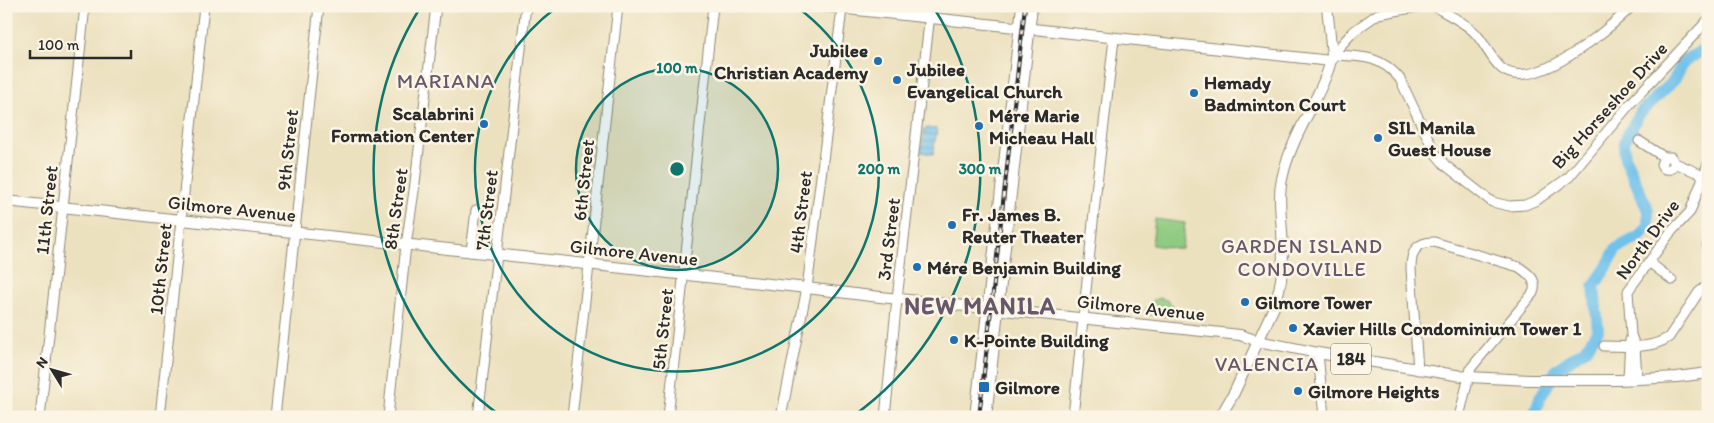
<svg xmlns="http://www.w3.org/2000/svg" width="1714" height="423" font-family="Itim,sans-serif">
<style>
.green{fill:#8ecb80;stroke:#5c7b56}
.water{fill:url(#water-rules);stroke:#4d768b}
.lines{fill:none;stroke-linecap:round;stroke-linejoin:round}
.river{stroke:#6fc1eb;stroke-width:12}
.minor-casing{stroke:#8c8675;stroke-width:11}
.major-casing{stroke:#8c8675;stroke-width:12}
.minor{stroke:#fff;stroke-width:9}
.major{stroke:#fff;stroke-width:10}
.rail-casing{stroke:#2b2b2b;stroke-width:4}
.rail{stroke:#fcf5e5;stroke-width:2;stroke-dasharray:5.5;stroke-linecap:butt}
.ring{fill:none;stroke:#0f766e;stroke-width:2.5}
.poi-dot{fill:#1f6fb2;stroke:#fcf5e5;stroke-width:2}
.labels{text-anchor:middle;stroke-width:5;stroke-linejoin:round;paint-order:stroke}
.shield{fill:#fcf5e5;stroke:#6a6863;stroke-width:1}
.shield-label{font-size:18px;font-weight:bold;fill:#2b2b2b}
.poi-label{font-size:19px;font-weight:bold;fill:#2b2b2b;stroke:#fcf5e5;text-anchor:start}
.street-label{font-size:19px;fill:#2b2b2b;stroke:#fcf5e5}
.neighbourhood-label{font-size:20px;letter-spacing:1px;fill:#67586c;stroke:#fcf5e5}
.quarter-label{font-size:21px;letter-spacing:1px;fill:#67586c;stroke:#fcf5e5}
.district-label{font-size:24px;font-weight:bold;letter-spacing:1px;fill:#67586c;stroke:#fcf5e5}
.centre{fill:#0f766e;stroke:#fcf5e5;stroke-width:2.5}
.ring-label{font-size:15px;text-anchor:middle;font-weight:bold;fill:#0f766e;stroke:#fcf5e5;stroke-width:5;stroke-linejoin:round;paint-order:stroke}
</style>
<defs>
<pattern id="water-rules" width="6" height="5" patternUnits="userSpaceOnUse" patternTransform="scale(1.25)"><rect width="6" height="5" fill="#6fc1eb"/><path d="M0 2.5h6" fill="none" stroke="#5b9dbf"/></pattern>
</defs>
<rect width="100%" height="100%" fill="#fcf5e5"/>
<filter id="ink" filterUnits="userSpaceOnUse"><feTurbulence type="fractalNoise" baseFrequency=".02" numOctaves="2"/><feDisplacementMap in="SourceGraphic" scale="10" xChannelSelector="R" yChannelSelector="G"/><feConvolveMatrix kernelMatrix="1 2 1 2 8 2 1 2 1" color-interpolation-filters="sRGB"/></filter>
<filter id="wash" filterUnits="userSpaceOnUse"><feTurbulence type="fractalNoise" baseFrequency=".0096" numOctaves="4" result="noise"/><feDisplacementMap in="SourceGraphic" scale="20" xChannelSelector="R" yChannelSelector="G"/><feGaussianBlur stdDeviation="1.12" result="paint"/><feColorMatrix in="noise" values="0 0 0 0 0 0 0 0 0 0 0 0 0 0 0 0 0 1.4 0 .05"/><feComposite in="paint" operator="in"/></filter>
<g filter="url(#wash)">
<rect width="100%" height="100%" fill="#ece1bf"/>
<g class="green">
<path d="M1155 219 1185 223 1182 249 1152 245Z"/>
<path d="M1160 298C1171 300 1175 307 1176 317L1145 314C1146 305 1151 300 1160 298Z"/>
</g>
<path class="water" d="M925 128 937 129 933 154 921 152Z"/>
<g class="lines">
<path class="river" d="M1535 417V412L1540 398 1557 369 1586 349 1598 330 1594 286 1606 268 1616 249 1640 236 1648 225V210L1625 158 1624 142 1639 114 1674 80 1683 63 1708 46"/>
</g>
</g>
<g filter="url(#ink)">
<g class="lines">
<g class="minor-casing">
<g id="minor">
<path d="M1434 6C1446 14 1467 23 1476 34 1485 44 1491 59 1501 68 1533 95 1610 28 1632 6"/>
<path d="M1332 55C1360 56 1381 55 1400 79L1435 153 1445 165 1492 202 1509 206 1525 205 1537 200 1569 177 1630 104 1708 20"/>
<path d="M1332 55 1354 31 1378 14 1423 6"/>
<path d="M1639 141 1664 157"/>
<path d="M1675 163 1671 169C1665 170 1663 169 1661 164L1664 157H1671L1675 163 1703 175"/>
<path d="M1707 246 1708 248"/>
<path d="M471 252 476 210"/>
<path d="M1649 262 1672 280"/>
<path d="M1604 346C1625 346 1651 350 1669 337L1699 292 1708 285"/>
<path d="M1318 353 1324 417"/>
<path d="M1418 370 1411 269C1411 252 1416 242 1434 242L1519 267C1529 274 1538 280 1533 293L1471 368 1459 417"/>
<path d="M1628 379 1630 340"/>
<path d="M1637 379 1635 346 1631 335 1628 291 1670 233 1690 212 1708 164"/>
<path d="M40 417 85 6"/>
<path d="M160 417 204 6"/>
<path d="M275 417 319 6"/>
<path d="M388 417 406 245 414 191 436 6"/>
<path d="M478 417 526 6"/>
<path d="M572 417 618 6"/>
<path d="M668 417 713 6"/>
<path d="M781 417 807 288 842 9"/>
<path d="M885 417 897 299 931 6"/>
<path d="M1073 417 1097 183 1114 39"/>
</g>
</g>
<g class="major-casing">
<g id="major">
<path d="M820 6 1331 61"/>
<path d="M6 201 807 288 871 296 1240 335 1258 341 1318 353 1468 377 1530 380H1619L1677 377 1708 373"/>
<path d="M975 417 1022 6"/>
<path d="M986 417 1032 6"/>
<path d="M1220 417 1234 393 1274 307C1283 282 1284 259 1282 232 1281 214 1278 196 1282 179 1288 150 1303 124 1316 98 1322 85 1330 70 1332 55L1327 6"/>
</g>
</g>
<use href="#minor" class="minor"/>
<use href="#major" class="major"/>
<g class="rail-casing">
<path id="rail" d="M979 417 1025 6"/>
</g>
<use href="#rail" class="rail"/>
</g>
</g>
<circle cx="677" cy="169" r="101" fill="#0f766e" fill-opacity=".12"/>
<g class="ring">
<circle cx="677" cy="169" r="101"/>
<path d="M797 7A202 202 0 1 1 557 7"/>
<path d="M501 416A303 303 0 0 1 420 8M934 8A303 303 0 0 1 853 416"/>
</g>
<g class="poi-dot">
<circle cx="878" cy="61" r="5"/>
<circle cx="897" cy="80" r="5"/>
<circle cx="1194" cy="93" r="5"/>
<circle cx="484" cy="124" r="5"/>
<circle cx="979" cy="126" r="5"/>
<circle cx="1378" cy="138" r="5"/>
<circle cx="952" cy="225" r="5"/>
<circle cx="917" cy="267" r="5"/>
<circle cx="1245" cy="302" r="5"/>
<circle cx="1293" cy="328" r="5"/>
<circle cx="954" cy="340" r="5"/>
<rect x="978" y="381" width="12" height="12" rx="2.5"/>
<circle cx="1298" cy="391" r="5"/>
</g>
<g class="labels">
<rect class="shield" x="1331" y="343.5" width="40" height="31" rx="4"/>
<g class="shield-label">
<text x="1351" y="365">184</text>
</g>
<g class="poi-label">
<text x="868" y="57" text-anchor="end">Jubilee<tspan x="868" dy="22">Christian Academy</tspan></text>
<text x="907" y="76">Jubilee<tspan x="907" dy="22">Evangelical Church</tspan></text>
<text x="1204" y="89">Hemady<tspan x="1204" dy="22">Badminton Court</tspan></text>
<text x="474" y="120" text-anchor="end">Scalabrini<tspan x="474" dy="22">Formation Center</tspan></text>
<text x="989" y="122">Mére Marie<tspan x="989" dy="22">Micheau Hall</tspan></text>
<text x="1388" y="134">SIL Manila<tspan x="1388" dy="22">Guest House</tspan></text>
<text x="962" y="221">Fr. James B.<tspan x="962" dy="22">Reuter Theater</tspan></text>
<text x="927" y="274">Mére Benjamin Building</text>
<text x="1255" y="309">Gilmore Tower</text>
<text x="1303" y="335">Xavier Hills Condominium Tower 1</text>
<text x="964" y="347">K-Pointe Building</text>
<text x="995" y="394">Gilmore</text>
<text x="1308" y="398">Gilmore Heights</text>
</g>
<g class="street-label">
<text transform="translate(1609 105) rotate(-48)" y="7">Big Horseshoe Drive</text>
<text transform="translate(287 150) rotate(-84)" y="7">9th Street</text>
<text transform="translate(583 180) rotate(-84)" y="7">6th Street</text>
<text transform="translate(232 208) rotate(6)" y="7">Gilmore Avenue</text>
<text transform="translate(395 209) rotate(-82)" y="7">8th Street</text>
<text transform="translate(46 210) rotate(-84)" y="7">11th Street</text>
<text transform="translate(486 210) rotate(-83)" y="7">7th Street</text>
<text transform="translate(800 212) rotate(-83)" y="7">4th Street</text>
<text transform="translate(888 239) rotate(-83)" y="7">3rd Street</text>
<text transform="translate(1647 239) rotate(-54)" y="7">North Drive</text>
<text transform="translate(634 252) rotate(6)" y="7">Gilmore Avenue</text>
<text transform="translate(160 269) rotate(-84)" y="7">10th Street</text>
<text transform="translate(1141 307) rotate(6)" y="7">Gilmore Avenue</text>
<text transform="translate(662 329) rotate(-84)" y="7">5th Street</text>
</g>
<g class="neighbourhood-label">
<text x="1302" y="253">GARDEN ISLAND<tspan x="1302" dy="23">CONDOVILLE</tspan></text>
</g>
<g class="quarter-label">
<text x="446" y="88">MARIANA</text>
<text x="1267" y="371">VALENCIA</text>
</g>
<g class="district-label">
<text x="980" y="314">NEW MANILA</text>
</g>
</g>
<circle cx="677" cy="169" r="8" class="centre"/>
<g class="ring-label">
<text x="677" y="73">100 m</text>
<text x="879" y="174">200 m</text>
<text x="980" y="174">300 m</text>
</g>
<rect width="1714" height="423" fill="none" stroke="#fcf5e5" stroke-width="25"/>
<g transform="translate(52 370) rotate(307)" stroke="#fcf5e5" stroke-width="4" paint-order="stroke">
<path d="M0-4L9 19L0 12L-9 19Z" fill="#2b2b2b"/>
<text y="-8" font-size="14" font-weight="bold" text-anchor="middle" fill="#2b2b2b">N</text>
</g>
<path d="M30 50v8h101v-8" fill="none" stroke="#2b2b2b" stroke-width="2.5"/>
<text x="38" y="50" font-size="15" fill="#2b2b2b" stroke="#fcf5e5" stroke-width="4" paint-order="stroke">100 m</text>
</svg>
